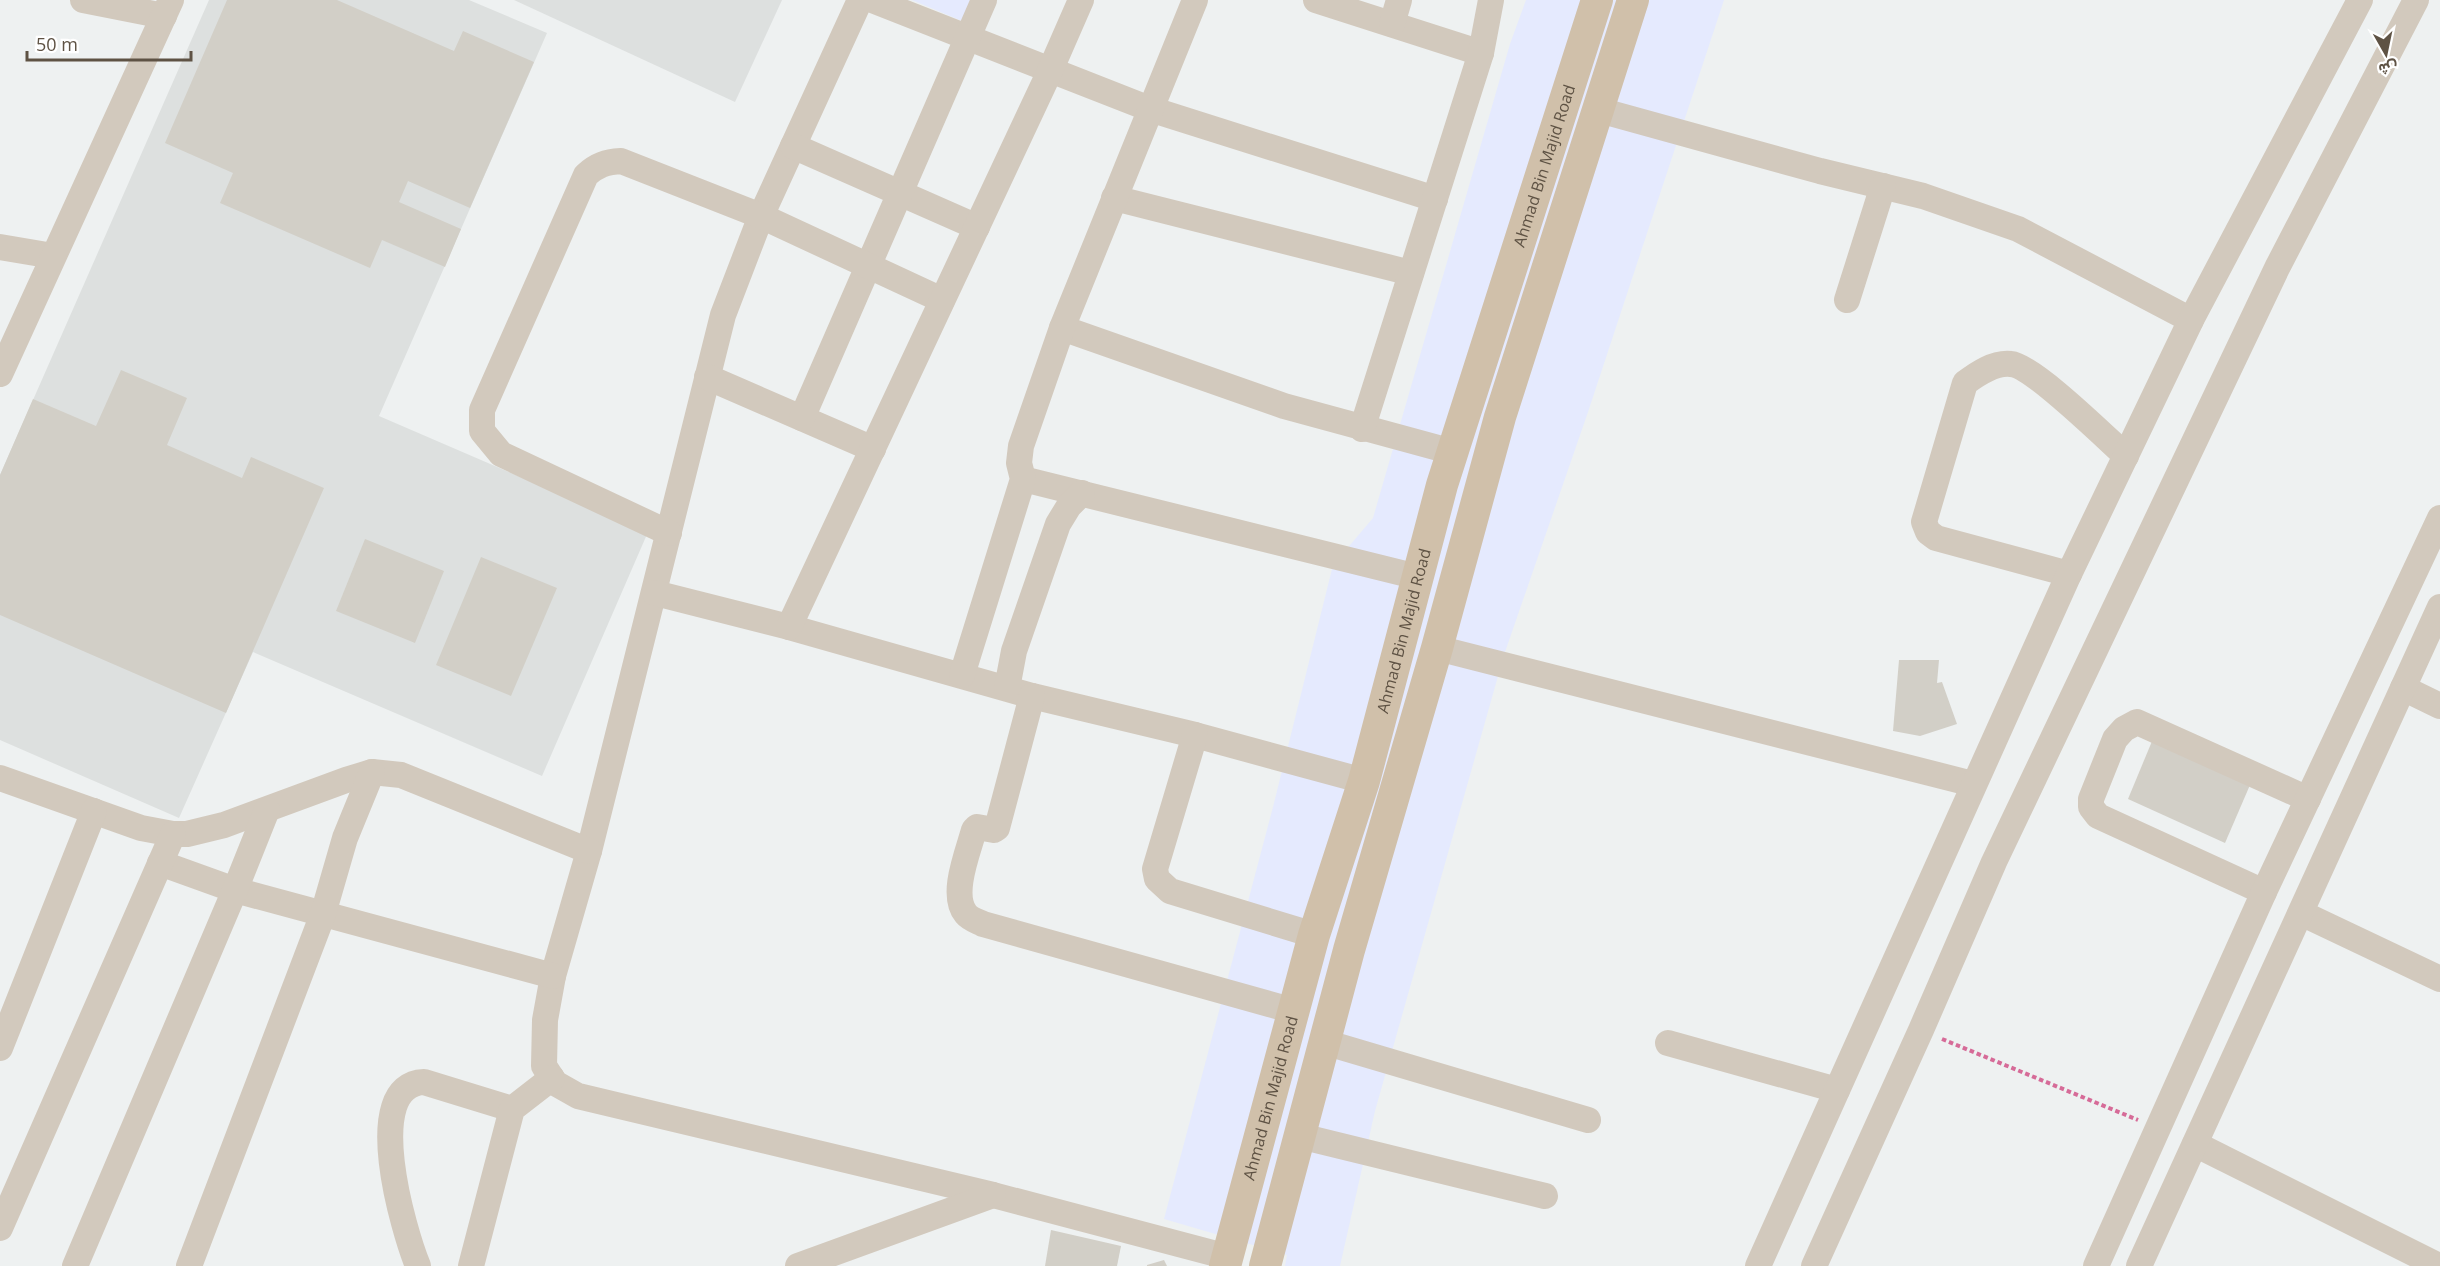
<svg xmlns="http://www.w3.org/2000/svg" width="2440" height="1266" font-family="'Open Sans',Vazirmatn,sans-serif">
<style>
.commercial{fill:#e5eafe}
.education{fill:#dde0df}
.building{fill:#d2cfc7}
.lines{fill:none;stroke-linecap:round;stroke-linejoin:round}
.path{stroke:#d66b98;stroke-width:4;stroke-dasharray:4.5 3;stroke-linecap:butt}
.minor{stroke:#d2c9bd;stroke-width:26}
.major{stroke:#d0c0aa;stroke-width:32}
.labels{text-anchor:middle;stroke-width:6;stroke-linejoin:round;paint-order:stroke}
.street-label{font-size:16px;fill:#5e5244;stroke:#fff}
</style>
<rect width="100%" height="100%" fill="#eef1f1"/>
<g class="commercial">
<path d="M912 0H986L974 26Z"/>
<path d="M1526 0H1724L1588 412 1504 655 1375 1111 1340 1266H1285L1287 1255 1164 1219 1273 807 1333 565 1373 518 1510 44Z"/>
</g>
<g class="education">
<path d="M209 0H469L547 33 379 416 648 532 542 776 253 652 179 818 0 740V475Z"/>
<path d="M514 0H782L735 102Z"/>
</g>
<g class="building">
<path d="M227 0H337L454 51 463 31 534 62 470 208 408 181 399 202 461 229 445 267 382 240 370 268 220 203 233 173 165 143Z"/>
<path d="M121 370 187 398 167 445 242 478 251 457 324 488 226 713 0 615V475L33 399 96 426Z"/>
<path d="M365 539 444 571 415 643 336 611Z"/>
<path d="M481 557 557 588 511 696 436 665Z"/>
<path d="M1899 660H1939L1937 683 1942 682 1957 724 1920 736 1893 731Z"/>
<path d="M2155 734 2253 778 2225 843 2128 799Z"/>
<path d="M1051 1230 1121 1246 1117 1266H1045Z"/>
<path d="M1164 1260 1167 1266H1147V1265Z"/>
</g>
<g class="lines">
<path class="path" d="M1942 1039 2138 1120"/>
<g class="minor">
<path d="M83 0 164 16"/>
<path d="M860 0 761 216 723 315 589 851 553 976 545 1020 544 1066 555 1083 578 1096 993 1195 1228 1257"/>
<path d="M872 0 1150 109 1435 199"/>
<path d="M1316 0 1481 53"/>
<path d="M1392 24 1399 0"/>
<path d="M1599 110 1820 171 1923 196 2018 229 2191 320"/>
<path d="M793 146 977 227"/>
<path d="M1114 198 1411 273"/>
<path d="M0 247 53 256"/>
<path d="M1847 300 1883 186"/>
<path d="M1062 328 1284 406 1453 452"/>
<path d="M0 374 171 0"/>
<path d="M707 377 873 449"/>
<path d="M802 418 984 0"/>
<path d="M1362 429 1481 53 1491 0"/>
<path d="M1023 479 1418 577"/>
<path d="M669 533 501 454 482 431V410L586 175C597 165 606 162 621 161L761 216 942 300"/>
<path d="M2069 574 1936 538 1928 532 1924 522 1965 383C1977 374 1994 362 2011 364 2033 366 2106 438 2126 456"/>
<path d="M655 593 789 627 1032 696 1195 735 1364 781"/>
<path d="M789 627 1050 71 1081 0"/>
<path d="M1437 648 1973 784"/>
<path d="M962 675 1023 479 1019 463 1021 446 1062 328 1195 0"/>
<path d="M1007 688 1014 651 1058 524 1069 506 1082 493"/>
<path d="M2403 688 2440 706"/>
<path d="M1032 696 997 828 994 830 977 827 974 830C968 852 950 895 966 914 970 919 977 921 983 924L1294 1011"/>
<path d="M1195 735 1155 869 1157 879 1170 891 1314 935"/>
<path d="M0 778 141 828 173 834H187L224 825 346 780 372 772 401 775 589 851"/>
<path d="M160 863 235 890 553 976"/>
<path d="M2264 892 2098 816 2091 807V799L2115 739 2124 729 2137 722 2308 799"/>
<path d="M2301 913 2440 979"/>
<path d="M1324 1042 1588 1120"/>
<path d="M1668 1043 1837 1090"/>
<path d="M0 1048 94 811"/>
<path d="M1300 1136 1545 1196"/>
<path d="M2195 1144 2439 1266"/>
<path d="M0 1228 173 834"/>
<path d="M75 1266 235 890 267 810"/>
<path d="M189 1266 323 914 345 838 372 772"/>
<path d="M418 1266C404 1232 360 1084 424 1082L512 1109"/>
<path d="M471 1266 512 1109 552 1078"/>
<path d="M798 1266 993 1195"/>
<path d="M1758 1266 2069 574 2191 320 2360 0"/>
<path d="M1814 1266 1921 1030 1994 862 2277 268 2416 0"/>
<path d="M2096 1266 2264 892 2440 518"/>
<path d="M2139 1266 2440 607"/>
</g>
<g class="major">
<path id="s1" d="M1225 1266 1314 935 1364 781 1442 485 1597 0"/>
<path d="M1265 1266 1349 950 1437 648 1500 417 1633 0"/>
</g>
</g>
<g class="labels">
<g class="street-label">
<text dy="6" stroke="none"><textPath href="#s1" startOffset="1146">Ahmad Bin Majid Road</textPath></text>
<text dy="6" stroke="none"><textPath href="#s1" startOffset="660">Ahmad Bin Majid Road</textPath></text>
<text dy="6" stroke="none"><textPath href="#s1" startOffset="174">Ahmad Bin Majid Road</textPath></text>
</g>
</g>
<g transform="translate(2386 54) rotate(171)" stroke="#ffffff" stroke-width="4.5" paint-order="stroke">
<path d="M0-4.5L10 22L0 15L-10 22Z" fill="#5e5244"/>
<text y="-9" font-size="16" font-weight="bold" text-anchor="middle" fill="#5e5244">ش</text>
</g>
<path d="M27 51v9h164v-9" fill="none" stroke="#5e5244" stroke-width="3"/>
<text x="36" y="51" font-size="18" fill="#5e5244" stroke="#ffffff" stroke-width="4.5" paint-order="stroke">50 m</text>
</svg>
